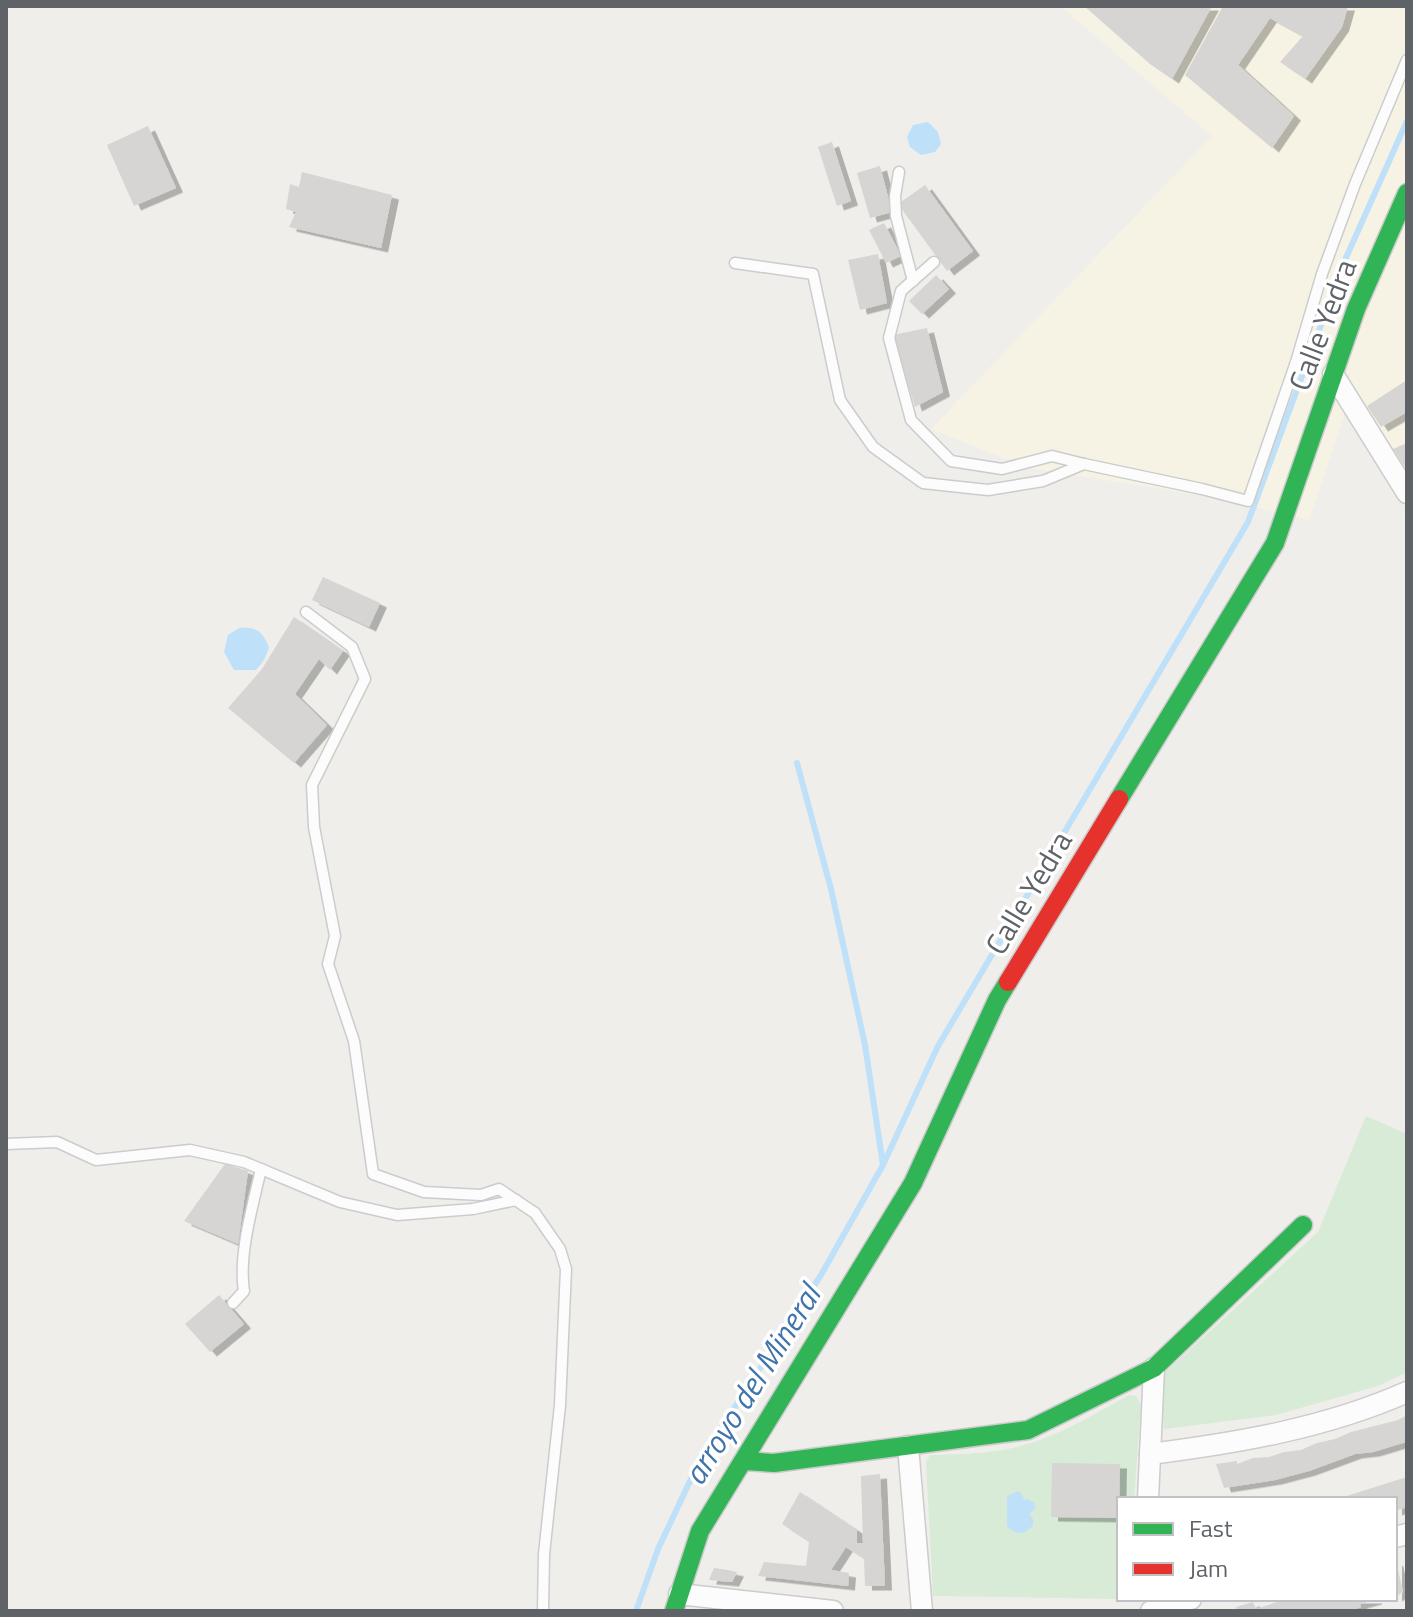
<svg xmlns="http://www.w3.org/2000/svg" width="1413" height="1617" font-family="'Titillium Web',sans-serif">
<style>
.commercial{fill:#f7f3e4}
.green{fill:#d8ebd6}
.water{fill:#bfe0f9}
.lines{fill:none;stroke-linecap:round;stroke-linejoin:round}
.stream{stroke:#bfe0f9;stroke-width:6}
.building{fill:#d6d5d3;filter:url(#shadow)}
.lane-casing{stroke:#cbcccc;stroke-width:13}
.street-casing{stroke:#cbcccc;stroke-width:23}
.fast-casing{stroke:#cacacb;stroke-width:21}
.jam-casing{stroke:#cacacb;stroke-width:21}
.lane{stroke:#fdfcfc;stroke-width:10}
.street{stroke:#fdfcfc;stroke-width:20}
.fast{stroke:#30b455;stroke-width:18}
.jam{stroke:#e5322d;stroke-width:18}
.labels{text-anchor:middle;stroke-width:7;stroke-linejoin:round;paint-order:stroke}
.street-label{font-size:30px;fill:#5f6368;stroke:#fff}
.water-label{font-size:32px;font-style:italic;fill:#4174aa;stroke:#fff}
</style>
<defs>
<filter id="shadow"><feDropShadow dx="7" dy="4.5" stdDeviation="0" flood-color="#0004"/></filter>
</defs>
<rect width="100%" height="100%" fill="#efeeea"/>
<path class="commercial" d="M1060 6H1407V503L1348 403 1309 520 1213 497 1028 468 931 429 1212 136Z"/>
<g class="green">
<path d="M1366 1116 1407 1134V1372L1378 1386 1276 1415 1164 1429 1161 1376 1318 1232Z"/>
<path d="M1129 1395 1136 1396 1141 1405 1134 1499H1119V1599L933 1596 926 1462 930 1455C955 1455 994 1453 1017 1447 1057 1437 1093 1415 1129 1395Z"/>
</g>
<g class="water">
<path d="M928 122 938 132 941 144 935 152 921 155 910 147 907 137 913 125Z"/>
<path d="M239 628C257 627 263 631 269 648L264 660 256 670H234L224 652 228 635Z"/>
<path d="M1018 1491 1022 1494 1024 1500 1027 1499 1035 1503V1509L1029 1514 1033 1519V1525C1024 1536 1016 1535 1007 1526V1496Z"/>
</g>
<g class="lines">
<g class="stream">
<path d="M797 763 831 889 865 1045 883 1165"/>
<path d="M636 1611 658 1549 699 1462 821 1275 883 1165 938 1046 1248 522 1345 260 1407 121"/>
</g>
</g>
<g class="building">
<path d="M1084 6H1212L1172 79 1150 64Z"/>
<path d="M1223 6H1348L1342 27 1305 79 1280 62 1303 36 1270 18 1238 65 1294 116 1272 148 1185 75Z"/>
<path d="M148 126 176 188 134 206 107 145Z"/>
<path d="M832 142 851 201 837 206 818 147Z"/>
<path d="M880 166 892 212 870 218 857 173Z"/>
<path d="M302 172 392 195 381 248 289 227 296 212 286 209 290 184 299 187Z"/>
<path d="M925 185 973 251 947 271 898 204Z"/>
<path d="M884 223 901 256 886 263 869 230Z"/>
<path d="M878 254 887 303 860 310 848 260Z"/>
<path d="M936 275 949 289 922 314 909 301Z"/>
<path d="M927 328 943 392 915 407 893 335Z"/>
<path d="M1407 380V401L1405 403 1407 412 1381 427 1367 406Z"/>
<path d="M1407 443V470L1393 449Z"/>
<path d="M323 577 380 603 369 627 312 600Z"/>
<path d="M294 617 343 651 330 670 319 659 295 694 327 725 294 763 228 708 262 669Z"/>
<path d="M225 1164 248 1171 238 1244 184 1221Z"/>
<path d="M219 1295 244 1324 210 1352 185 1324Z"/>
<path d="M1407 1415 1406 1442 1373 1452 1355 1454 1309 1471 1275 1480 1224 1488 1216 1464 1237 1461V1464L1253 1458 1269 1457 1284 1452 1301 1450 1317 1443 1335 1439 1351 1432 1398 1420Z"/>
<path d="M1052 1463 1120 1464 1119 1518 1051 1517Z"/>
<path d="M880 1474 885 1586H865L864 1559 846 1547 831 1570 849 1573 848 1586 758 1576 764 1562 806 1566 809 1542 782 1524 800 1492 857 1530V1543H863L861 1476Z"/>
<path d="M1407 1477V1507L1395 1511V1499H1337Z"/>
<path d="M1396 1561 1403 1592 1395 1597V1562Z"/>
<path d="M714 1568 728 1570 737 1572 732 1582 709 1580Z"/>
<path d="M1276 1599H1375V1600L1360 1604 1361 1607 1350 1611H1237L1236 1607 1253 1602 1256 1609 1277 1602Z"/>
</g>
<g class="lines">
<g class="lane-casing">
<g id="lane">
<path d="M899 172 895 196 896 216 913 281"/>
<path d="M934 262 901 291 889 338 911 420 951 461 1002 469 1052 456 1084 464"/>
<path d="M735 263 813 274 840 400 873 447 923 483 988 490 1043 481 1084 464 1202 489 1248 501 1296 362 1322 274 1355 184 1407 60"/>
<path d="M306 612 352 647 365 679 312 785 314 827 335 936 328 964 354 1041 373 1174 424 1192 481 1195 499 1189 535 1213 560 1249 566 1269 560 1405 544 1554 543 1611"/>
<path d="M6 1144 57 1142 96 1160 190 1150 244 1162 340 1202 397 1215 473 1209 516 1200"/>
<path d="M233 1303 244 1291C238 1255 253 1205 261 1169"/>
</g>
</g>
<g class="street-casing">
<g id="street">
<path d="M1333 374 1407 493"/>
<path d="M908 1446 922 1611"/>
<path d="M1150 1454C1237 1443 1326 1428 1407 1392"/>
<path d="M1148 1499 1154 1368"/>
<path d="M1395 1537 1407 1534"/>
<path d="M679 1594 833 1611"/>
<path d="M1151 1611 1191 1599"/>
</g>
</g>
<g class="fast-casing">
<g id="fast">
<path d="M1119 799 1275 543 1356 309 1407 193"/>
<path d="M744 1461 774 1463 1028 1430 1154 1368 1303 1225"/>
<path d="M674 1611 700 1531 913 1183 997 1000 1008 982"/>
</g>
</g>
<g class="jam-casing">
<path id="jam" d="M1008 982 1119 799"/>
</g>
<use href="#lane" class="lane"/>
<use href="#street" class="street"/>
<use href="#fast" class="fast"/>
<use href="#jam" class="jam"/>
</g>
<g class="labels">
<g class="street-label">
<text transform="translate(1323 325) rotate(-69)" y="10">Calle Yedra</text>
<text transform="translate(1029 893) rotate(-59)" y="10">Calle Yedra</text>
</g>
<g class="water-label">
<text transform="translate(752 1385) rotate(-58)" y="11">arroyo del Mineral</text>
</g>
</g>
<rect width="1413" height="1617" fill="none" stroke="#5f6368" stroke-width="16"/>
<rect x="1117" y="1497" width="280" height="104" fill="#ffffff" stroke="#bfc1c3" stroke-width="2"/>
<rect x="1133" y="1523" width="40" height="12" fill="#30b455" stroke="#bfc1c3" stroke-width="2"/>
<text x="1189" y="1537" font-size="24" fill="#5f6368">Fast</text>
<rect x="1133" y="1563" width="40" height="12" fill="#e5322d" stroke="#bfc1c3" stroke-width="2"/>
<text x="1189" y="1577" font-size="24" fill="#5f6368">Jam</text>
</svg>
